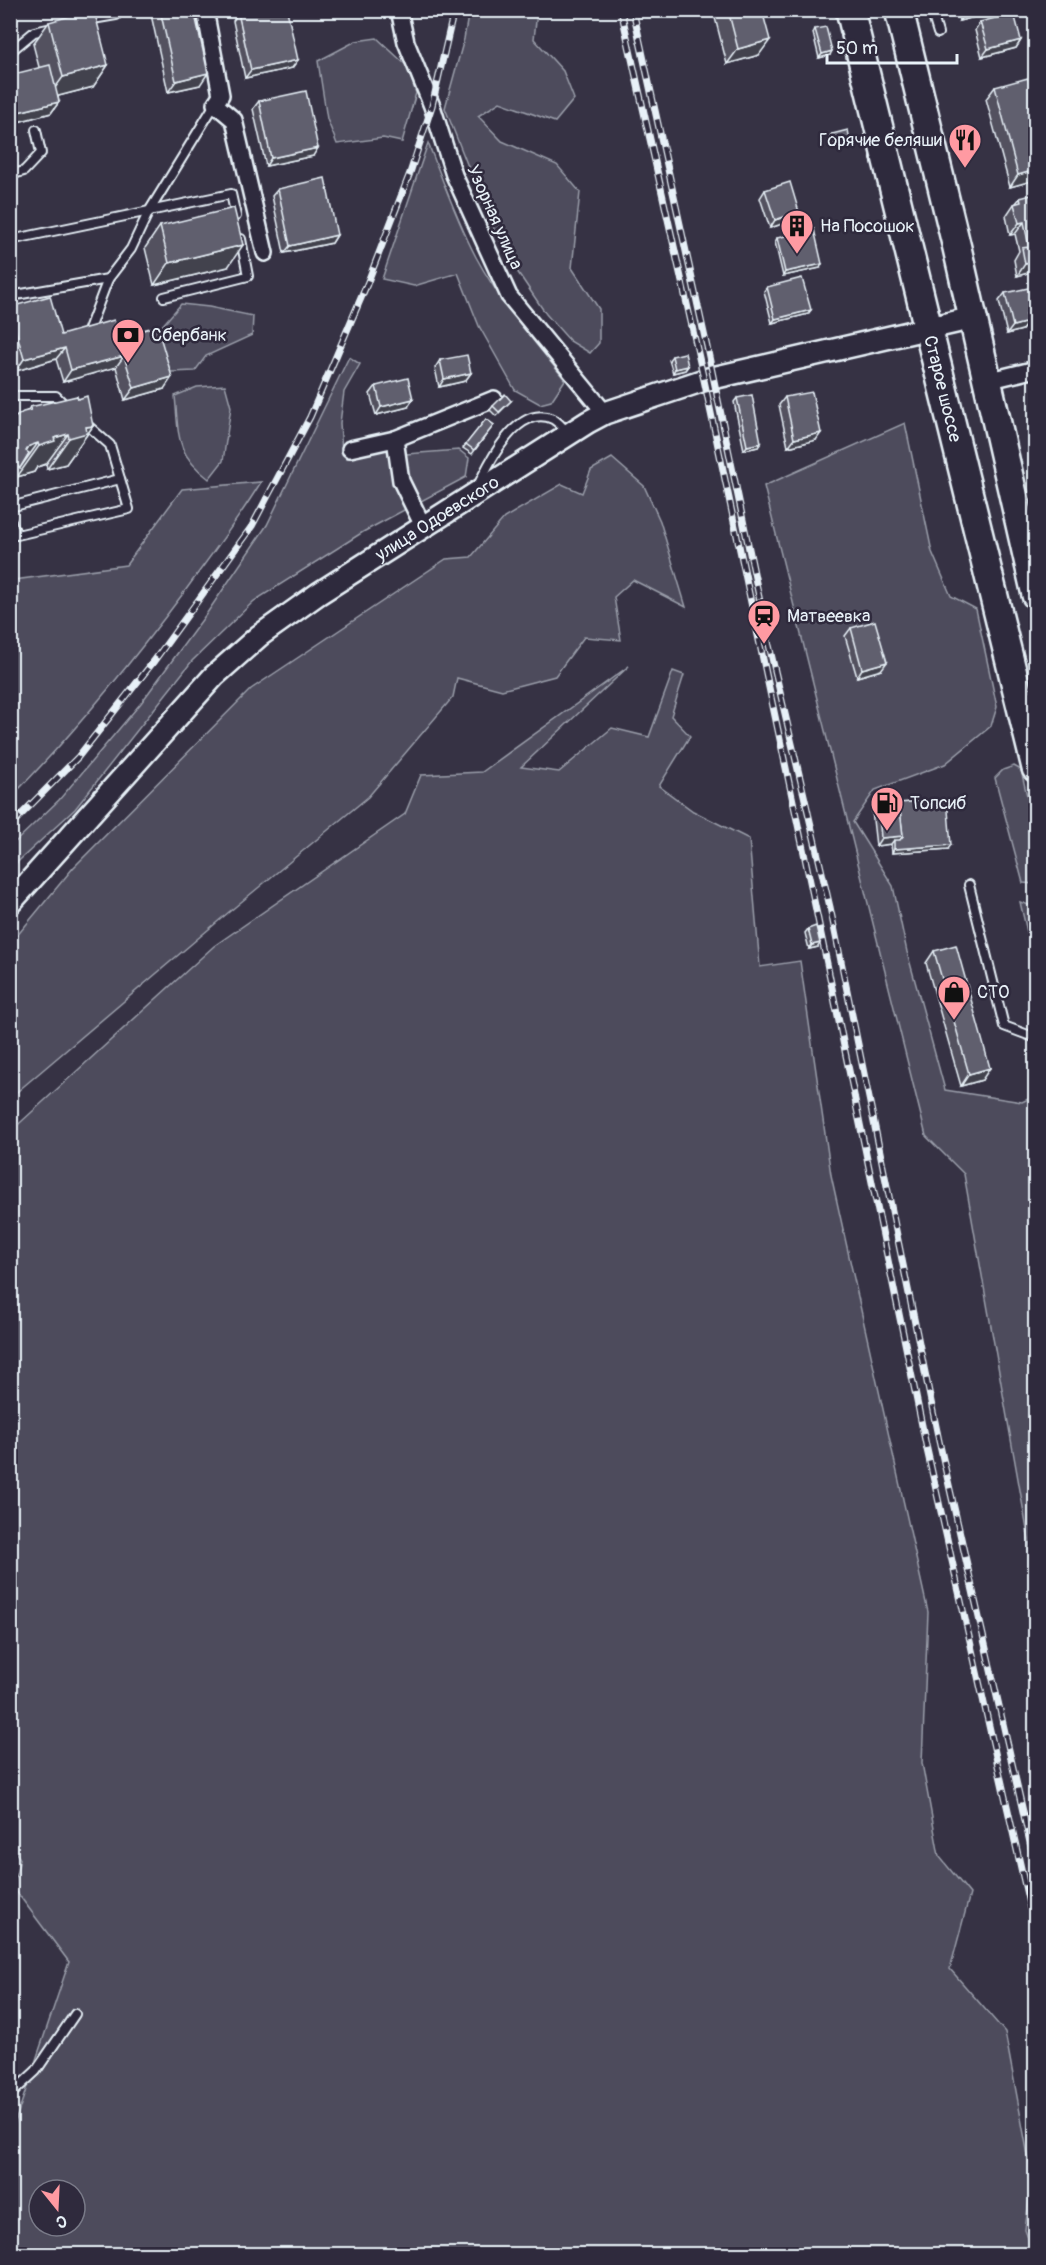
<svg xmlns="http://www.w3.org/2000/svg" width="1046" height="2265" font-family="Pangolin,sans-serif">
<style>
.green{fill:#4d4b5c;stroke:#9a9eaa;stroke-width:1.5;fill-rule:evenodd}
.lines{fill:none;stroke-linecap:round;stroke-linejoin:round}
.lane-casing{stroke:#e8f1f8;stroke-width:12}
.street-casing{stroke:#e8f1f8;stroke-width:20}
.secondary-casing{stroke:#e8f1f8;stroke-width:26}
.highway-casing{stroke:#e8f1f8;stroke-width:32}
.lane{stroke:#2f2a3d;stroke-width:8}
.street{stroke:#2f2a3d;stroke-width:15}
.secondary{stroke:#2f2a3d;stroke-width:21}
.highway{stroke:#2f2a3d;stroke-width:27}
.rail-casing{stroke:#e8f1f8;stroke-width:7}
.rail{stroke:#2f2a3d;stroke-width:4.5;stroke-dasharray:14;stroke-linecap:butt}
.wall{fill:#53515f;stroke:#e8f1f8;stroke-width:1.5}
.shaded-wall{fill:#43424d;stroke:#e8f1f8;stroke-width:1.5}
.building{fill:#605e6e;stroke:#e8f1f8;stroke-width:1.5}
.labels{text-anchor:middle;stroke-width:5;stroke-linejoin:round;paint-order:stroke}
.poi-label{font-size:18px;fill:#e8f1f8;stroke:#2f2a3d;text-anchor:start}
.street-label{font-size:18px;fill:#e8f1f8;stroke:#2f2a3d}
</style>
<rect width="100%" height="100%" fill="#363244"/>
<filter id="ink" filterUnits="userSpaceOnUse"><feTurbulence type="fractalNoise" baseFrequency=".0167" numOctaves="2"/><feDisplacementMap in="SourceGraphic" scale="12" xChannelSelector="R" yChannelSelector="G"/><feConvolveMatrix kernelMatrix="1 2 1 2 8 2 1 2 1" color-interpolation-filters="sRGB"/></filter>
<g filter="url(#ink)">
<g class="green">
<path d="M469 10 540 11 537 12 534 39 563 71 574 99 555 122 500 102 478 116 502 141 557 165 580 192 572 268 599 309V343L590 353 570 341 546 314 517 271 489 220 445 108 464 39Z"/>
<path d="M377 38 407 66 416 93 402 142 383 138 337 144 327 119 318 61 356 41Z"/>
<path d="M428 143C443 181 457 221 476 257 500 302 534 341 565 380L551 401 540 404 515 390 479 326 458 273 414 286 382 279Z"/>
<path d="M181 304 209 307 253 316 252 335 206 356 195 371 171 372 155 334Z"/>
<path d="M349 357 360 364 344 392 340 423 342 452 356 454 389 443 393 455 459 450 469 458 466 477 363 532 254 601 192 661 75 809 11 868V846L59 800 141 703 207 613 267 525Z"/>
<path d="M225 385 231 407 223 461 209 479C175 453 179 436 175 396L197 387Z"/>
<path d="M905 423 932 552 951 596 976 609 997 707 991 726 945 764 875 790 853 822 893 886 907 952 945 1090 1022 1102 1035 1096V1575L964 1174 926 1136 764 486Z"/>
<path d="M612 458 644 486 660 521 686 607 633 580 614 597 621 640 584 637 555 676 502 690 457 678 453 697 368 797 229 912 11 1097V943L73 868 251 689 446 559 471 557 504 518 562 484 582 493 591 470Z"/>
<path d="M261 482C238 520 211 555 185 591 131 663 74 734 11 797L10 588 14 580 126 565 182 489Z"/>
<path d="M629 666 521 767 559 772 612 728 649 737 673 671 684 675 671 716 690 736 659 786 693 811 749 839 760 967 800 961 831 1175 928 1612 922 1763 939 1856 970 1894 950 1969 1005 2032 1032 2177 1025 2230 1034 2254H21L20 2250 11 2238V2134L69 1962 13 1887 20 1859 10 1843V1132L214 946 405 814 421 775 482 772ZM39 2190H75V2226H39Z"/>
<path d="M1014 766 1021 770 1035 830V884L1023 883 995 778 1003 770Z"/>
<path d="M1020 902 1035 907V966Z"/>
</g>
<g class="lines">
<g class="lane-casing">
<g id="lane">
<path d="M931 10 938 33"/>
<path d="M87 20 116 15 117 10"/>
<path d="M10 52 34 32 52 28"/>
<path d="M10 175 24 171 41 153 36 130"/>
<path d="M10 240 231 194 236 216"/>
<path d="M10 296 108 279"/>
<path d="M164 297 248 276 241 239"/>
<path d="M89 329 108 279 131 249 148 213 215 104"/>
<path d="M10 396H56L67 407"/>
<path d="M478 486C489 462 518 403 553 419 558 422 563 428 567 431"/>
<path d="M10 507 120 479"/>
<path d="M10 520 17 535 129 509 110 445 85 423"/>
<path d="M969 885 1004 1026 1036 1038"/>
<path d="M10 2095 36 2071 75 2014"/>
</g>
</g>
<g class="street-casing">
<g id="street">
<path d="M205 10 221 95 215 104 234 120 265 253"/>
<path d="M399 10 406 42 432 106 454 175 509 296 605 413"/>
<path d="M987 381 1036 369"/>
<path d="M395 439 401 481 423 526"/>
<path d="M350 449 395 439 494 399"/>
</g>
</g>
<g class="secondary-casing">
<g id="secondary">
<path id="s1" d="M10 903 214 676 259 636 318 594 588 422 605 413 704 380 973 318"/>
</g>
</g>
<g class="highway-casing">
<g id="highway">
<path id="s2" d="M850 10 1036 768"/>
<path d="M899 10 957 248 1036 595"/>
</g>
</g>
<use href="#lane" class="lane"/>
<use href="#street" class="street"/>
<use href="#secondary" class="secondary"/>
<use href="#highway" class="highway"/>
<g class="rail-casing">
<g id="rail">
<path d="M621 10 704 380 816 910 926 1445 1036 1935"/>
<path d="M633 10 707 347 769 645 830 907 939 1441 1036 1869"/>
<path d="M10 826 78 757 154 661 252 526 310 417 367 284 410 173 432 106 454 10"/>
</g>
</g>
<use href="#rail" class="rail"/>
</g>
<g class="wall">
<path d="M150 10H194L200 85 168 92Z"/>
<path d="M713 10H762L759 55 727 64Z"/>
<path d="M957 10H988L986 14 959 21Z"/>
<path d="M238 13 292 68 245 78 233 21Z"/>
<path d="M49 22 108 65 93 87 58 96 59 102 51 113 10 124 39 67 33 44Z"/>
<path d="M980 22 1021 40 1016 48 982 57 975 30Z"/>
<path d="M815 29 830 55 819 58 813 33Z"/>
<path d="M995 87 1035 107V180L1010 187 986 99Z"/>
<path d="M259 101 313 156 266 166 253 109Z"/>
<path d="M832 134 850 141 847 145 831 148 829 137Z"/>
<path d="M278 189 337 235 332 243 284 253 272 196Z"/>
<path d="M765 190 799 212 794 220 770 228 760 198Z"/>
<path d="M1020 198 1035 271 1017 276 1014 260 1019 251 1015 234 1010 235 1006 216 1014 204 1016 203Z"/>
<path d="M160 226 228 267 154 285 145 248Z"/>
<path d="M777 238 820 268 783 276 775 242Z"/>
<path d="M767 287 808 314 772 323 764 291Z"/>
<path d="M1005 293 1035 297V316L1033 319 1027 321 1028 322 1022 330 1007 334 999 301Z"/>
<path d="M10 307 61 335 119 337 164 389 125 400 116 367 63 382 56 359 16 371 10 351Z"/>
<path d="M672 356 688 366 685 370 673 373 669 360Z"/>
<path d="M440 360 471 373 465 381 439 387 435 368Z"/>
<path d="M376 386 408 407 376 415 370 394Z"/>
<path d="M785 397 816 440 788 447 779 405Z"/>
<path d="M737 398 758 447 744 450 734 402Z"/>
<path d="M78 399 93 426 66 464 47 469 46 464 37 467 34 472 17 477 16 473 11 481 10 484V421L27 411 30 407Z"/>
<path d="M511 401 496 416 490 410 493 406Z"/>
<path d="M486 419 494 425 472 454 463 448Z"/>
<path d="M851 628 881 670 857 677 845 636Z"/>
<path d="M878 803H899L948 849 892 853 891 844 876 846 872 811Z"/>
<path d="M808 929 818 947 809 949 805 933Z"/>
<path d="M934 951 982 1080 961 1086 926 963Z"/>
</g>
<g class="shaded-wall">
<path d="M974 10H988L986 14 959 21 965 13Z"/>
<path d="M770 40 759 55 727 64 738 49Z"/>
<path d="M1021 40 1016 48 982 57 988 49Z"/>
<path d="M832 51 830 55 819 58 822 54Z"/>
<path d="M298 60 292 68 245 78 251 70Z"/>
<path d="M108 65 93 87 47 99 63 77Z"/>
<path d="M208 73 200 85 168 92 176 81Z"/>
<path d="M59 102 51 113 10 124V114Z"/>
<path d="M850 141 847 145 831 148 834 144Z"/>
<path d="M318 148 313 156 266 166 271 158Z"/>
<path d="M1035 170V180L1010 187 1018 175Z"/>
<path d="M799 212 794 220 770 228 775 220Z"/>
<path d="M1024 222 1015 234 1010 235 1019 223Z"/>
<path d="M337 235 332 243 284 253 290 246Z"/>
<path d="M243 245 228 267 154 285 169 263Z"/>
<path d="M1035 262V271L1017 276 1025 264Z"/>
<path d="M822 264 820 268 783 276 785 272Z"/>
<path d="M811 310 808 314 772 323 775 319Z"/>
<path d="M1035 312V316L1033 319 1020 322 1026 314Z"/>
<path d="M1028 322 1022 330 1007 334 1013 326Z"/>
<path d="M65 348 56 359 16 371 24 359Z"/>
<path d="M124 356 116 367 63 382 71 370Z"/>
<path d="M688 366 685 370 673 373 675 369Z"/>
<path d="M471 373 465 381 439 387 444 379Z"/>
<path d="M172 377 164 389 125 400 134 388Z"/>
<path d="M413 399 408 407 376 415 381 407Z"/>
<path d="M93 426 66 464 47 469 69 438 86 427Z"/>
<path d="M821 433 816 440 788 447 794 439Z"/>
<path d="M68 434 46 464 37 467 34 472 17 477 39 446 54 438Z"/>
<path d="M38 443 20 468 17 466 29 446Z"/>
<path d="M761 443 758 447 744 450 747 446Z"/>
<path d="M887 662 881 670 857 677 862 669Z"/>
<path d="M903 836 897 844 894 840 891 844 876 846 881 838Z"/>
<path d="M951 845 948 849 892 853 894 849Z"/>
<path d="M820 943 818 947 809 949 812 945Z"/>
<path d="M990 1068 982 1080 961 1086 969 1074Z"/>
</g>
<g class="building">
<path d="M91 10H94L108 65 63 77 49 22Z"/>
<path d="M160 10H194L208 73 176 81Z"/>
<path d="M252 10H287L298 60 251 70 238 13Z"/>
<path d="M728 10H762L770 40 738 49Z"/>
<path d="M964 10H974L965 13Z"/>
<path d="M1014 13 1021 40 988 49 980 22Z"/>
<path d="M826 27 832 51 822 54 815 29Z"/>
<path d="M50 65 59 102 10 114V75Z"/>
<path d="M1028 78 1035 107V170L1018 175 995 87Z"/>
<path d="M306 91 318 148 271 158 259 101Z"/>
<path d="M10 124 15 141 10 142Z"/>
<path d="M848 130 850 141 834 144 832 134Z"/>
<path d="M325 178 337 235 290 246 278 189Z"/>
<path d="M790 182 799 212 775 220 765 190Z"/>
<path d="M1035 194V262L1025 264 1022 248 1029 247 1024 222 1019 223 1014 204 1021 202 1020 198Z"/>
<path d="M234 208 243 245 169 263 160 226Z"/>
<path d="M814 229 822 264 785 272 777 238Z"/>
<path d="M802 278 811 310 775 319 767 287Z"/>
<path d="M1033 287 1035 297V312L1026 314 1028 322 1013 326 1005 293Z"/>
<path d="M50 296 61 335 114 320 119 337 157 326 172 377 134 388 124 356 71 370 65 348 24 359 10 310V307Z"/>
<path d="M685 353 688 366 675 369 672 356Z"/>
<path d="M467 355 471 373 444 379 440 360Z"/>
<path d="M408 378 413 399 381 407 376 386Z"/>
<path d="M812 392 821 433 794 439 785 397Z"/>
<path d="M505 394 511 401 499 412 493 406Z"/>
<path d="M752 395 761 443 747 446 737 398Z"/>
<path d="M77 396 78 399 87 396 93 426 86 427 87 433 69 438 68 434 54 438 55 441 39 446 38 443 29 446 26 451 29 453 20 468 17 466 10 477V421L23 412 31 410 30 407Z"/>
<path d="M486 419 494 425 474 450 466 444Z"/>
<path d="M875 621 887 662 862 669 851 628Z"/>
<path d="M947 799 951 845 894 849V840H900L903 836 899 803Z"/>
<path d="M899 801 903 836 881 838 878 803Z"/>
<path d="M816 926 820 943 812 945 808 929Z"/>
<path d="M956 945 990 1068 969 1074 934 951Z"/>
<path d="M10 2012 14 2017 10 2020Z"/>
</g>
</g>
<defs>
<g id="restaurant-pin" transform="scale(1.725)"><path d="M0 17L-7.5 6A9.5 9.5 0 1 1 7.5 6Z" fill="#ff9aa2" stroke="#2f2a3d"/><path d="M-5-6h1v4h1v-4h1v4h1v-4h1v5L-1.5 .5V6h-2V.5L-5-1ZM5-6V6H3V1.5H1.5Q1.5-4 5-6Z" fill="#111"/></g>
<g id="building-pin" transform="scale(1.725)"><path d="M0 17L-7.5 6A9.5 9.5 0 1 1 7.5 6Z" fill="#ff9aa2" stroke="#2f2a3d"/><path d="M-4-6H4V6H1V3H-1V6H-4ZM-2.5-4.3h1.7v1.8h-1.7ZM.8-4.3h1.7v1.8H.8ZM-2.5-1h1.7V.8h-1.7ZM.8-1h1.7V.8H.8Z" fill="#111"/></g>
<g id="bank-pin" transform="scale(1.725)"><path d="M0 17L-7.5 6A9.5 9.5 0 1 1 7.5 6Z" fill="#ff9aa2" stroke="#2f2a3d"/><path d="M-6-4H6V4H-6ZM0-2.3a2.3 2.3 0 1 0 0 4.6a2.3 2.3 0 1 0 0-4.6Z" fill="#111"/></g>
<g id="station-pin" transform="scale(1.725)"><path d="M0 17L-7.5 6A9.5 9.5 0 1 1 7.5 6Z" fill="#ff9aa2" stroke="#2f2a3d"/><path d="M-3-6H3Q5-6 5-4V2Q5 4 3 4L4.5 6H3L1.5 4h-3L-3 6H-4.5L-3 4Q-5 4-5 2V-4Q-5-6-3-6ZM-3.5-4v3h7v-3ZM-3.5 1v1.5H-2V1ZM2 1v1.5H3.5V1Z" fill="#111"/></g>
<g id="fuel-pin" transform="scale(1.725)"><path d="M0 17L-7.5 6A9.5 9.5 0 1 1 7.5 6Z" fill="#ff9aa2" stroke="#2f2a3d"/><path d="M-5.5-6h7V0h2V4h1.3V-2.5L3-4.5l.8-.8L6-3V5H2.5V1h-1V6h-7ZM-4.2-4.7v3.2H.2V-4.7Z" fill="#111"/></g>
<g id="shop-pin" transform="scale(1.725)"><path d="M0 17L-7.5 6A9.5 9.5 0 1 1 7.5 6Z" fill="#ff9aa2" stroke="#2f2a3d"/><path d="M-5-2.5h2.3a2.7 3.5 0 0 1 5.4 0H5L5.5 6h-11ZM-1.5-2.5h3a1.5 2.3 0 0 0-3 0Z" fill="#111"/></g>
</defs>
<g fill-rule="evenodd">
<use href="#restaurant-pin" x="965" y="140"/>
<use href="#building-pin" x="797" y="226"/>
<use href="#bank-pin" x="128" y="335"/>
<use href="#station-pin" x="764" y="616"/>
<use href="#fuel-pin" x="887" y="803"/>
<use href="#shop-pin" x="954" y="992"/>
</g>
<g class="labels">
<g class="poi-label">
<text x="942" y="146" text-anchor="end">Горячие беляши</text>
<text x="820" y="232">На Посошок</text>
<text x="151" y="341">Сбербанк</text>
<text x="787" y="622">Матвеевка</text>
<text x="910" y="809">Топсиб</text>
<text x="977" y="998">СТО</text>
</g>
<g class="street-label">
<text transform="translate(495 217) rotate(66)" y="6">Узорная улица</text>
<text dy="6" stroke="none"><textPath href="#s2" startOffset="390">Старое шоссе</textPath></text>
<text dy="6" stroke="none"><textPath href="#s1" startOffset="579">улица Одоевского</textPath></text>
</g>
</g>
<rect width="1046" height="2265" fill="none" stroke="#2f2a3d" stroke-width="36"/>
<rect x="18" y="18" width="1010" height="2229" fill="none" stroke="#e8f1f8" stroke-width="2" filter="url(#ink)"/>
<g transform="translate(57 2208) rotate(162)"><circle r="28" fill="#2f2a3d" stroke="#797a88" stroke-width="1.5"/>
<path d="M0-4.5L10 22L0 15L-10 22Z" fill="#ff9aa2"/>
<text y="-9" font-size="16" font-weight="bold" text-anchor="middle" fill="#e8f1f8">С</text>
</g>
<path d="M827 54v9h130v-9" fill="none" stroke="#e8f1f8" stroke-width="3"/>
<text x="836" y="54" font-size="18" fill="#e8f1f8" stroke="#2f2a3d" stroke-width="4.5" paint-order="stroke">50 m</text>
</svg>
